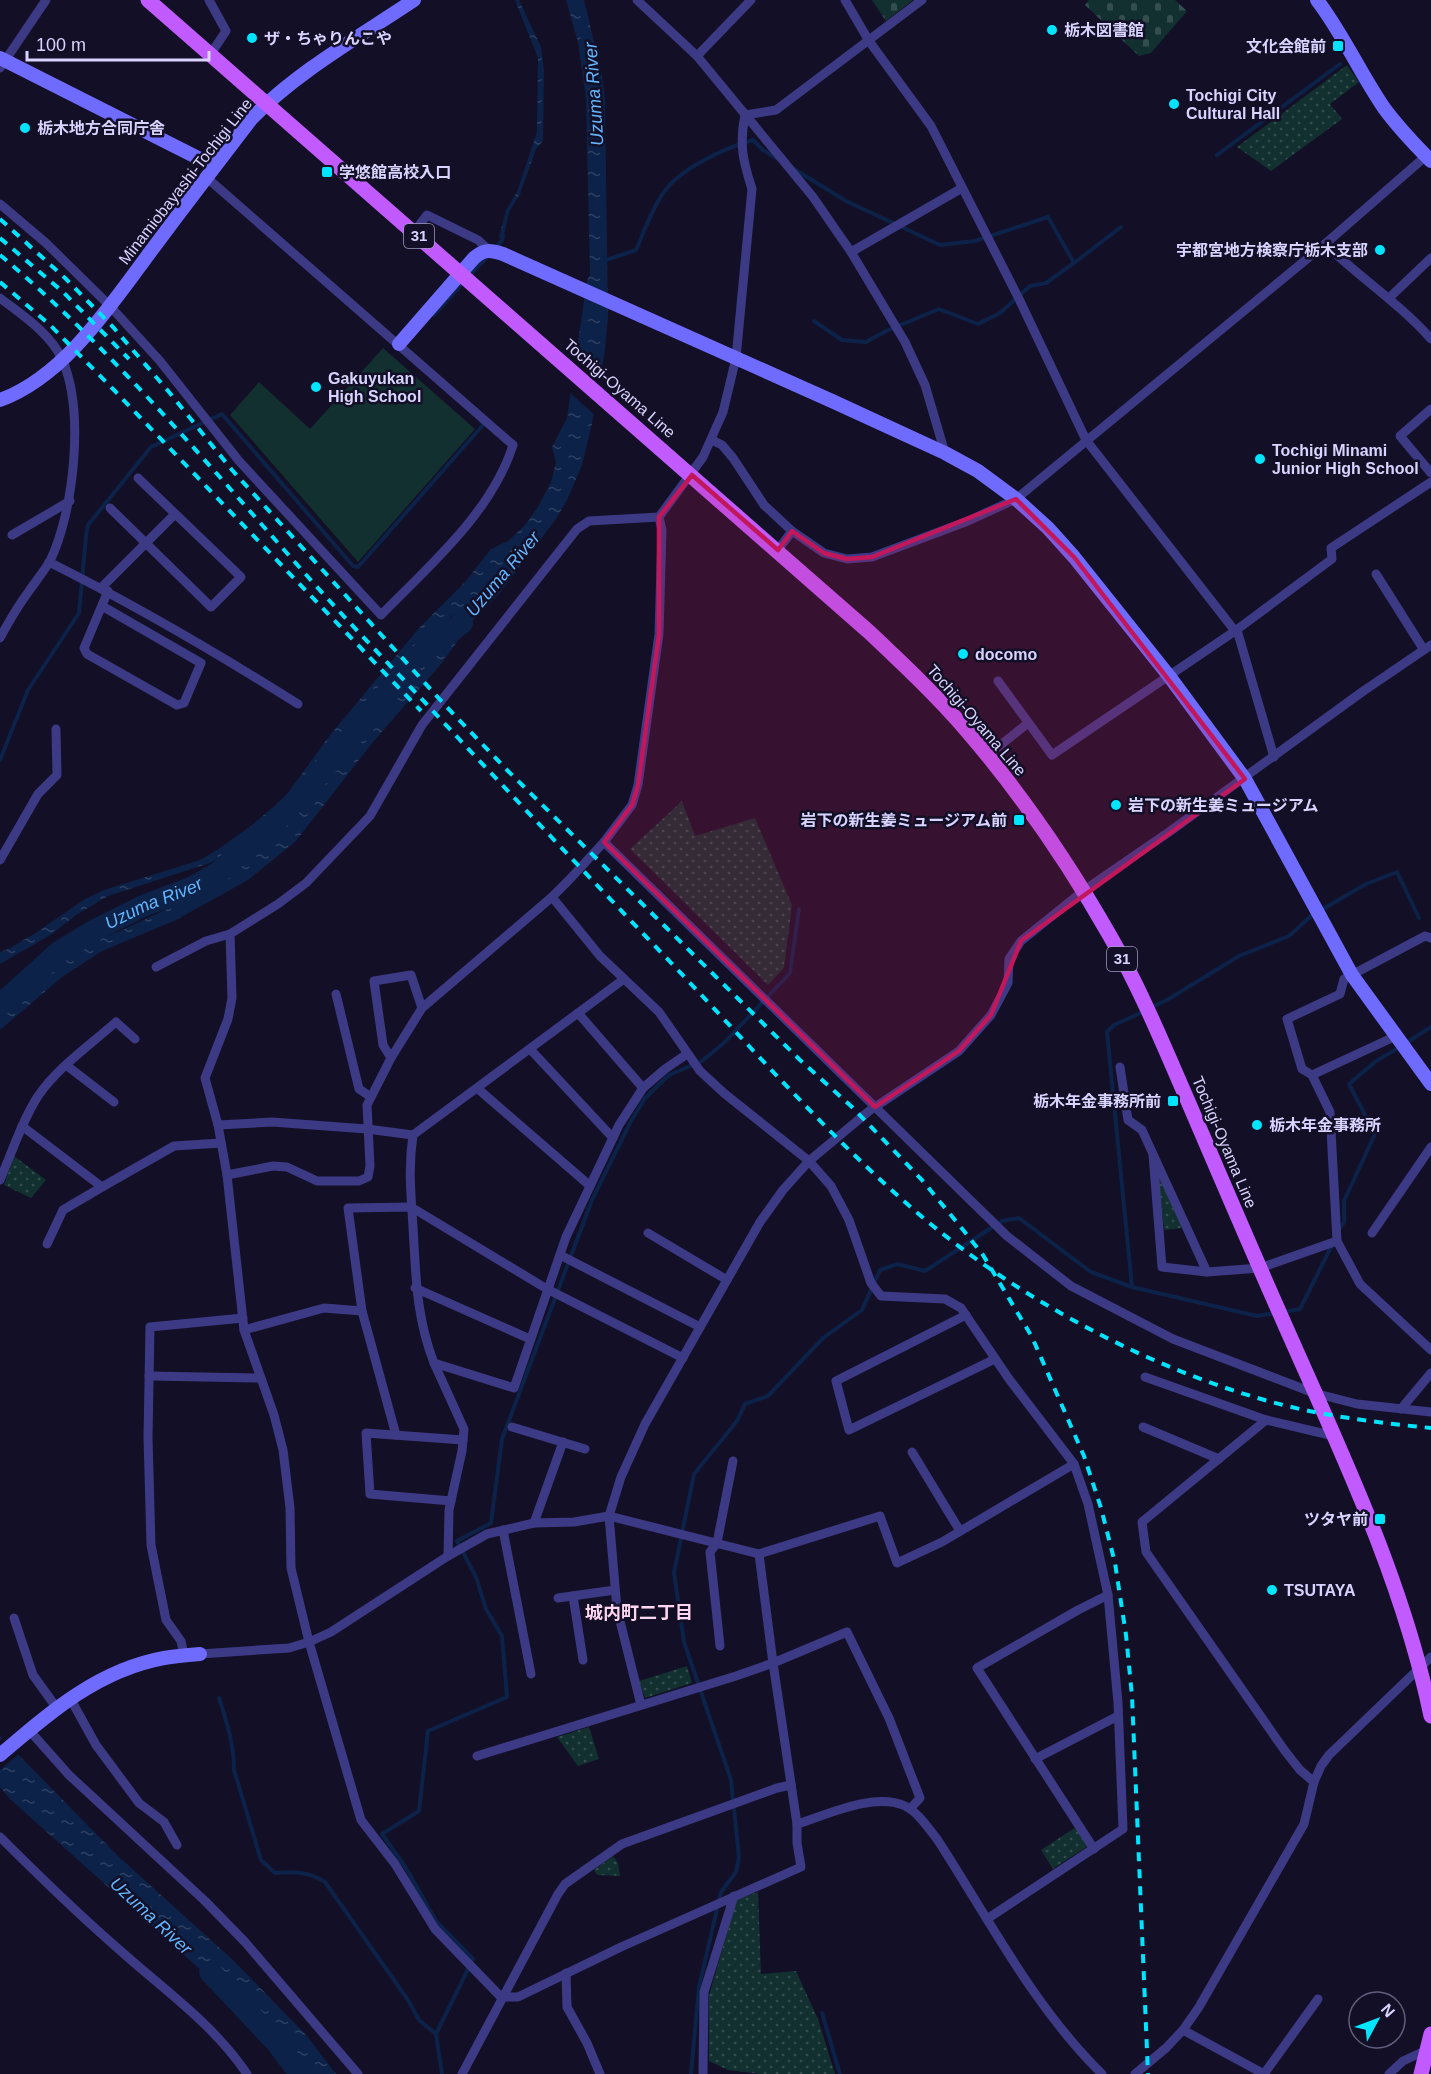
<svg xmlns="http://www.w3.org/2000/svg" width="1431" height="2074" font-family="Helvetica,'Noto Sans JP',sans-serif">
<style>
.grass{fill:#12302f}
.cemetery{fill:url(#cemetery-stones)}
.park{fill:url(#park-dots)}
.water{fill:url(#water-ripples)}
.pier{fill:#130f26}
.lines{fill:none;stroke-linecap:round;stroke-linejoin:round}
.stream{stroke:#0c2248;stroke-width:4}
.river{stroke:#0c2248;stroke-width:22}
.street{stroke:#3d3a85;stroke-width:9}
.secondary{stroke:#6f6bff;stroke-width:14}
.primary{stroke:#c25bff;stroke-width:15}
.rail{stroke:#00e5ff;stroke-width:4;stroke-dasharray:9 8;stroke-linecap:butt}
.marked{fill:#c2185b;fill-opacity:0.2;stroke:#c2185b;stroke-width:4.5;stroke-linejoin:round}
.poi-dot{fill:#00e5ff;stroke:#130f26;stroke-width:2}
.labels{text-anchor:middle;stroke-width:5;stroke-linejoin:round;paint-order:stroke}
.shield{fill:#130f26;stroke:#9e99be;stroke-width:1.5}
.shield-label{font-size:15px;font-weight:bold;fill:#d9d4ff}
.poi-label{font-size:16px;font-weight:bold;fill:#d9d4ff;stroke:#130f26;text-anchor:start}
.street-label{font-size:16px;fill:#d9d4ff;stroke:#130f26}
.water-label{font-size:18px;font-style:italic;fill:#62b6ff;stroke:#130f26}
.neighbourhood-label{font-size:18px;font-weight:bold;fill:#ffd6f0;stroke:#130f26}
</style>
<defs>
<pattern id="cemetery-stones" width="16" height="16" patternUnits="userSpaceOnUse" patternTransform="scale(1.5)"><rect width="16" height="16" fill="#12302f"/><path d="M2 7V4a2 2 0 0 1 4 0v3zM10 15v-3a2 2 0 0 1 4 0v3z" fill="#344d4e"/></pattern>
<pattern id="park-dots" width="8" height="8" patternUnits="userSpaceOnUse" patternTransform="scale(1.5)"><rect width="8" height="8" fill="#12302f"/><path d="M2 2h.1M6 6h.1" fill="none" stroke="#344d4e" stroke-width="1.8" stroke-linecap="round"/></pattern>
<pattern id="water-ripples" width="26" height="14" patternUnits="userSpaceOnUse" patternTransform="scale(1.5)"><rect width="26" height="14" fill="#0c2248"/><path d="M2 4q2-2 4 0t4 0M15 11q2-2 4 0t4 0" fill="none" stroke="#2f4163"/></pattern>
</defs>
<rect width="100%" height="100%" fill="#130f26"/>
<path class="grass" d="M383 348 475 429 358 562 230 415 259 382 310 429Z"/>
<g class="cemetery">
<path d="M872 0H913L886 21Z"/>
<path d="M1089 0H1175L1187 11 1151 53 1139 56 1085 5Z"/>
</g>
<g class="park">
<path d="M1347 65 1359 82 1330 104 1342 119 1271 171 1237 147Z"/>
<path d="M682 801 695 836 755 818 792 905 784 968 768 985 630 849Z"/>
<path d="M14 1156 46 1180 31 1198 4 1185Z"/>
<path d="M1158 1175 1182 1228 1164 1230Z"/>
<path d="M687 1666 692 1683 645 1698 639 1681Z"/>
<path d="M589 1727 599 1759 578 1766 557 1737Z"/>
<path d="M1076 1827 1088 1846 1053 1869 1041 1850Z"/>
<path d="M613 1856 618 1863 620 1876 597 1875 594 1870Z"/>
<path d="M758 1892 761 1974 796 1971 818 2019 835 2074H761L728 2070 709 2061V1995L737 1899Z"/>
</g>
<g class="water">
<path d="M515 0H519L541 47 544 70 543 141 536 149 520 194 509 212 503 239 499 237 506 210 517 192 537 132 538 58Z"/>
<path d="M566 0H584L602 75 605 100 608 317 605 350 592 424 582 465 567 500 556 519 498 595 473 620 441 664 373 742 296 841 248 880 176 920 102 951 62 977 0 1030V995L30 972 68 951 120 931 167 909 182 898 218 880 257 851 297 814 346 751 432 649 454 614 427 640 356 721 304 789 252 839 210 863 108 896 76 915 52 934 0 964V952L8 949 34 934 85 899 104 890 200 860 217 850 252 825 285 797 330 735 420 627 466 581 491 549 508 541 525 525 538 507 551 482 556 462 552 447 567 418 587 280 590 275 586 98 578 42Z"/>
<path d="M0 1736 118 1856 234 1961 307 2036 336 2074H307L249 2007 202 1971 10 1799 0 1787Z"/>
</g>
<g class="pier">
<path d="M575 350 604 374 596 416 568 391Z"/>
<path d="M4 1737 20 1753 0 1770V1740Z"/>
</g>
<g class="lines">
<g class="stream">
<path d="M1217 155 1340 64"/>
<path d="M794 169 846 201 940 245 975 241 1048 217 1074 263 1121 227"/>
<path d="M495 249 502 240 503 235"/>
<path d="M606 260 636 250C644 232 651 211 662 195 678 169 725 148 753 140L763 150 778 159"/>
<path d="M468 277 488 256"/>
<path d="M434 315 463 283"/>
<path d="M814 321 842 340 866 342 886 331 939 309 978 324 1000 313 1030 286 1046 283 1074 263"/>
<path d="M0 760 28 690 79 613 86 536 88 525 151 447 222 414 353 566 358 567 484 424 481 421"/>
<path d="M1152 1007 1167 1000 1239 956 1289 936 1311 916 1366 884 1397 872 1419 918"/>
<path d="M1406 1043 1431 1027"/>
<path d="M1339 1230 1344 1222V1201L1375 1134 1349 1084 1376 1061 1400 1047"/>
<path d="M1132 1287 1107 1032 1114 1025 1145 1011"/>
<path d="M1284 1312 1300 1309 1332 1245"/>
<path d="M219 1698C227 1722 234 1745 234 1770L261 1860 275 1873C294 1871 309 1872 325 1882L408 2000 419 2020 436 2034 442 2074"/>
<path d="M822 2013 840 2074"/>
<path d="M436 2034 473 1959 436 1921 406 1868 382 1834 419 1811 428 1731 507 1697 502 1636 486 1609 476 1577 457 1541 491 1523 502 1439 592 1200 631 1121 645 1098 669 1075 702 1061 724 1043 790 973 799 909"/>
<path d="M691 2074 699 1987 721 1892 736 1872 739 1857 731 1780 684 1642 674 1573 694 1474 737 1421 745 1404 768 1396 823 1338 862 1310 880 1270 897 1264 925 1271 1002 1221 1019 1218 1091 1272 1132 1287 1257 1316 1276 1313"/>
</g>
<g class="river">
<path id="s1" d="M0 1005 59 952 95 930 143 906 193 887 219 872 276 821 307 789 379 704 412 661 462 623"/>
<path d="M210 1972 276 2042 300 2074"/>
</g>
<g class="street">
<path d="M209 0 226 31 210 55"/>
<path d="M637 0 697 56 813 197 851 252 905 342 925 385 945 453"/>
<path d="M845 0 869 41 931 126 1019 299 1086 440 1235 631"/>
<path d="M697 56 751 0"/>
<path d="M0 68 46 0"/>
<path d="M0 204 46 243 109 305 160 361 239 461 381 615C429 566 492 512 513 445L206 177"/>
<path d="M414 232 427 215 478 240 489 250"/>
<path d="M1325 244C1359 277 1399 303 1431 339"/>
<path d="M851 252 962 188"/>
<path d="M0 298C22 315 50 333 62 359 85 411 74 511 50 561 44 571 36 581 29 591 18 606 9 621 0 638"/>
<path d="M1389 298 1431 258"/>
<path d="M1431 409 1400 436 1431 473"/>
<path d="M712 440 722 445 733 458 764 505 792 531 824 553 847 559 872 557 968 521 1016 499 1325 244 1426 156"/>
<path d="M110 508 211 607 241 577 138 478"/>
<path d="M659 517 589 521 577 529 422 725 370 816 306 883 278 904 230 934 232 998 228 1019 205 1078 218 1125 227 1175 244 1330 274 1415 283 1450 290 1508 291 1568 309 1642 361 1820 395 1864 435 1929 501 1997H518L621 1947 801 1867 797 1843V1824L773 1663 759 1554"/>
<path d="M12 535 70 501"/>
<path d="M778 550 792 531"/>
<path d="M49 562C135 605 217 653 298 704"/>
<path d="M1376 574 1424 650"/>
<path d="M101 588 175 514"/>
<path d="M102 606 201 663 184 703 177 705 87 654 84 648 108 591"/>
<path d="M1237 630 1274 757"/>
<path d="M998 681 1052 755 1235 631 1332 559 1331 548 1431 482"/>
<path d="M987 756 1028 723"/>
<path d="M604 842 1007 1236 1071 1286 1173 1339 1314 1393 1357 1404 1431 1412"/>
<path d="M0 860 38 794 57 775 56 729"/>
<path d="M552 897 600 956 659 1012 700 1071 725 1094 809 1161 831 1186 849 1220 871 1283 881 1296 945 1299 961 1308 1009 1379 1074 1464 1088 1504 1108 1595 1118 1703 1123 1829 987 1919"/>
<path d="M156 967 206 941 230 934"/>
<path d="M336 994 359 1089 371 1097"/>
<path d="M578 1013 643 1088"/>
<path d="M1396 1036 1312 1075 1330 1112 1337 1241 1360 1284 1431 1350"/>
<path d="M530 1049 613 1138"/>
<path d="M391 1058 383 1045 374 981 411 975 422 1008"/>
<path d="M66 1065 114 1102"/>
<path d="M1120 1067 1128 1120 1142 1130 1207 1272"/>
<path d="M1312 1075 1302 1069 1287 1019 1340 994 1344 979 1425 936 1431 938"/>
<path d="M477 1088 589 1185"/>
<path d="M218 1125 272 1122 367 1129 413 1135"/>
<path d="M22 1126 102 1187"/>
<path d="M1153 1155 1162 1267 1207 1272 1260 1268 1337 1241"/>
<path d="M227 1175 273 1166 287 1167 317 1181H359L368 1177 370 1166 367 1105 391 1058 422 1008 552 897 569 880 604 842 632 805 638 785 659 634 662 530 659 517 703 457 723 412 736 358 752 189C743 161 739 145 745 115L776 110 922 0"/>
<path d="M0 1180C12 1152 22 1121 38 1096 58 1067 90 1045 116 1022L135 1039"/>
<path d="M648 1233 727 1280"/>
<path d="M1372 1233 1431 1147"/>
<path d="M47 1244 63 1210 102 1187 174 1146 221 1143"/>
<path d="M560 1255 700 1327"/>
<path d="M415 1288 530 1339"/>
<path d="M966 1315 836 1381 849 1430 995 1359"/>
<path d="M244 1330 324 1308 362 1311"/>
<path d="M434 1363C416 1316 416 1277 413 1227 411 1194 408 1168 413 1135L624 979"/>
<path d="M149 1376 261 1378"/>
<path d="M1145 1377 1266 1420"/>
<path d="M1401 1409 1431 1373"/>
<path d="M512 1427 585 1449"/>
<path d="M1143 1427 1219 1459"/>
<path d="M396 1435 362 1311 348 1208 411 1207 547 1289 683 1358"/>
<path d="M912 1452 960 1531"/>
<path d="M451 1501 370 1494 366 1433 463 1440"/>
<path d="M534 1523 563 1442"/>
<path d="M503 1530 531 1674"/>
<path d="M448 1556 449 1510 462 1451 464 1429 434 1363 514 1388 566 1237 619 1125 643 1088 665 1069 687 1054"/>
<path d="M573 1596 583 1660"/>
<path d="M558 1598 615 1590"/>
<path d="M14 1618 33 1675 56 1707"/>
<path d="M720 1646 710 1552 717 1543 733 1461"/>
<path d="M200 1654 289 1648 309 1642 331 1632 448 1556 487 1534 534 1523 574 1522 609 1516 759 1554 880 1516 897 1563 942 1542 1074 1464"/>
<path d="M184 1655 181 1641 166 1620 151 1545 148 1437 150 1327 243 1318"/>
<path d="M70 1698 96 1745 139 1803 164 1822 177 1845"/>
<path d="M641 1705 617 1609 609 1516 621 1477 645 1424 760 1222 783 1190 809 1161 869 1111 959 1051 991 1015 1008 983 1009 959 1021 941 1083 891 1169 832 1362 692 1431 645"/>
<path d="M29 1730 69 1775 205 1901 245 1942 358 2074"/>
<path d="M477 1756 736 1676 773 1663 847 1632 889 1718 920 1798 910 1809"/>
<path d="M1035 1759 1118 1716"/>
<path d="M1314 1782 1300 1770 1285 1751 1146 1552 1142 1522 1266 1420 1334 1436"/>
<path d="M797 1824C827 1815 874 1792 905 1806 918 1812 928 1828 937 1839 989 1919 1033 2006 1102 2074"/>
<path d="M0 1837C40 1877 80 1916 123 1953 167 1992 214 2025 247 2074"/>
<path d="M1094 1849 977 1668 1078 1610 1108 1595"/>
<path d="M566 1973 567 2007 587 2043 600 2074"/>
<path d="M1183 2030 1264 2074"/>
<path d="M462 2074 558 1894 565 1884 622 1844 777 1788 791 1785"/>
<path d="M703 2074 704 1992 734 1896"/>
<path d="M1135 2074 1166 2048 1183 2030 1199 2007 1304 1824 1314 1782 1321 1766 1329 1755 1431 1657"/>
<path d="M1264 2074 1318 1999"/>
<path d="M1389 2074 1403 2061 1427 2050"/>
</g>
<g class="secondary">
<path d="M1317 0C1343 34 1360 73 1384 108 1398 127 1414 144 1431 161"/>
<path d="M0 58 214 166"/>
<path d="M399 344 474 258C484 249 490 250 503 254L832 401 945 453 978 471 1016 499 1048 528 1074 557 1169 676 1245 779 1352 975 1431 1084"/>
<path d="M0 400C67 376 116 297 157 243 188 201 220 160 252 118 298 71 359 37 414 0"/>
<path d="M0 1755C49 1713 98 1670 164 1658 176 1656 188 1655 200 1654"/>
</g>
<g class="primary">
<path d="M148 0 868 631C903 664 937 696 968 732 1022 795 1069 864 1110 936 1140 988 1163 1044 1187 1099 1218 1171 1249 1244 1281 1316 1338 1446 1402 1576 1431 1716"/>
<path d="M1421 2074 1431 2034"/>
</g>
<g class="rail">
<path d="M0 219 65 278 113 327 169 392 232 470 443 703 507 770 800 1060 852 1107 922 1180 964 1231 983 1255 1032 1337 1084 1456 1101 1508 1115 1563 1126 1635 1132 1696 1148 2074"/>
<path d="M0 238 63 292 129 359"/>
<path d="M0 255C114 351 210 467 309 578 349 623 391 666 432 710 512 796 593 881 674 966 754 1050 833 1141 921 1216 1027 1306 1173 1382 1309 1411 1349 1419 1390 1424 1431 1428"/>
<path d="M0 282 50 325 114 390 421 711"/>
</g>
</g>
<path class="marked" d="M692 475 778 550 792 531 824 553 847 559 872 557 1016 499 1074 557 1245 779 1021 941 991 1015 959 1051 875 1107 604 842 632 805 638 785 659 634V517Z"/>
<g class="poi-dot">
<circle cx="1052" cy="30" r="6"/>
<circle cx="252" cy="38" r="6"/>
<rect x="1332" y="40" width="12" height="12" rx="3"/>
<circle cx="1174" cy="104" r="6"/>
<circle cx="25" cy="128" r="6"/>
<rect x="321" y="166" width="12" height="12" rx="3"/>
<circle cx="1380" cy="250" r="6"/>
<circle cx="316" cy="387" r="6"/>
<circle cx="1260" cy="459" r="6"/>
<circle cx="963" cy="654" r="6"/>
<circle cx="1116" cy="805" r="6"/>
<rect x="1013" y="814" width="12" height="12" rx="3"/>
<rect x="1167" y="1095" width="12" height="12" rx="3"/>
<circle cx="1257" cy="1125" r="6"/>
<rect x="1374" y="1513" width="12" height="12" rx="3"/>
<circle cx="1272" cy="1590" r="6"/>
</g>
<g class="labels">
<g class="shield">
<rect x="404" y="224" width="30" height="24" rx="4.5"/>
<rect x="1107" y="947" width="30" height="24" rx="4.5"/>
</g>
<g class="shield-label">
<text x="419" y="241">31</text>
<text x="1122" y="964">31</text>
</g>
<g class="poi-label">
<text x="1064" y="36">栃木図書館</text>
<text x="264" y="44">ザ・ちゃりんこや</text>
<text x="1326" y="52" text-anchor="end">文化会館前</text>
<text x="1186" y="101">Tochigi City<tspan x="1186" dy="18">Cultural Hall</tspan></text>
<text x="37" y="134">栃木地方合同庁舎</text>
<text x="339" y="178">学悠館高校入口</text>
<text x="1368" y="256" text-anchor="end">宇都宮地方検察庁栃木支部</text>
<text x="328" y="384">Gakuyukan<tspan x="328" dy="18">High School</tspan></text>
<text x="1272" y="456">Tochigi Minami<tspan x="1272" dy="18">Junior High School</tspan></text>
<text x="975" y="660">docomo</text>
<text x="1128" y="811">岩下の新生姜ミュージアム</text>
<text x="1007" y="826" text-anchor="end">岩下の新生姜ミュージアム前</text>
<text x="1161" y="1107" text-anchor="end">栃木年金事務所前</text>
<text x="1269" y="1131">栃木年金事務所</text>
<text x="1368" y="1525" text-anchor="end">ツタヤ前</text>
<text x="1284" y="1596">TSUTAYA</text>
</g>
<g class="street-label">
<text transform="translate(185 181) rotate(-52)" y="6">Minamiobayashi-Tochigi Line</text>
<text transform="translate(620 388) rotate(41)" y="6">Tochigi-Oyama Line</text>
<text transform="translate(977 720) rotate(49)" y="6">Tochigi-Oyama Line</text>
<text transform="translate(1225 1142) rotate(67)" y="6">Tochigi-Oyama Line</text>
</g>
<g class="water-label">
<text transform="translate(594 94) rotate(-94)" y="6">Uzuma River</text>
<text transform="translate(503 574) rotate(-50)" y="6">Uzuma River</text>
<text dy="6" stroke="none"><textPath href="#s1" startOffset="186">Uzuma River</textPath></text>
<text transform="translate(151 1916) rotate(43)" y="6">Uzuma River</text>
</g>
<g class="neighbourhood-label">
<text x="639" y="1619">城内町二丁目</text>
</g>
</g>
<g transform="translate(1377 2020) rotate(49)"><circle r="28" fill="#130f26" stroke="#625e7d" stroke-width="1.5"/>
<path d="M0-4.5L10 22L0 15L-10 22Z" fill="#00e5ff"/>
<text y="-9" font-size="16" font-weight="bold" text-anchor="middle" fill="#d9d4ff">N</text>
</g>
<path d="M27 51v9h182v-9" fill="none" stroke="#d9d4ff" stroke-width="3"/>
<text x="36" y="51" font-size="18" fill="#d9d4ff" stroke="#130f26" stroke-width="4.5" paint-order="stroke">100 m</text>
</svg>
